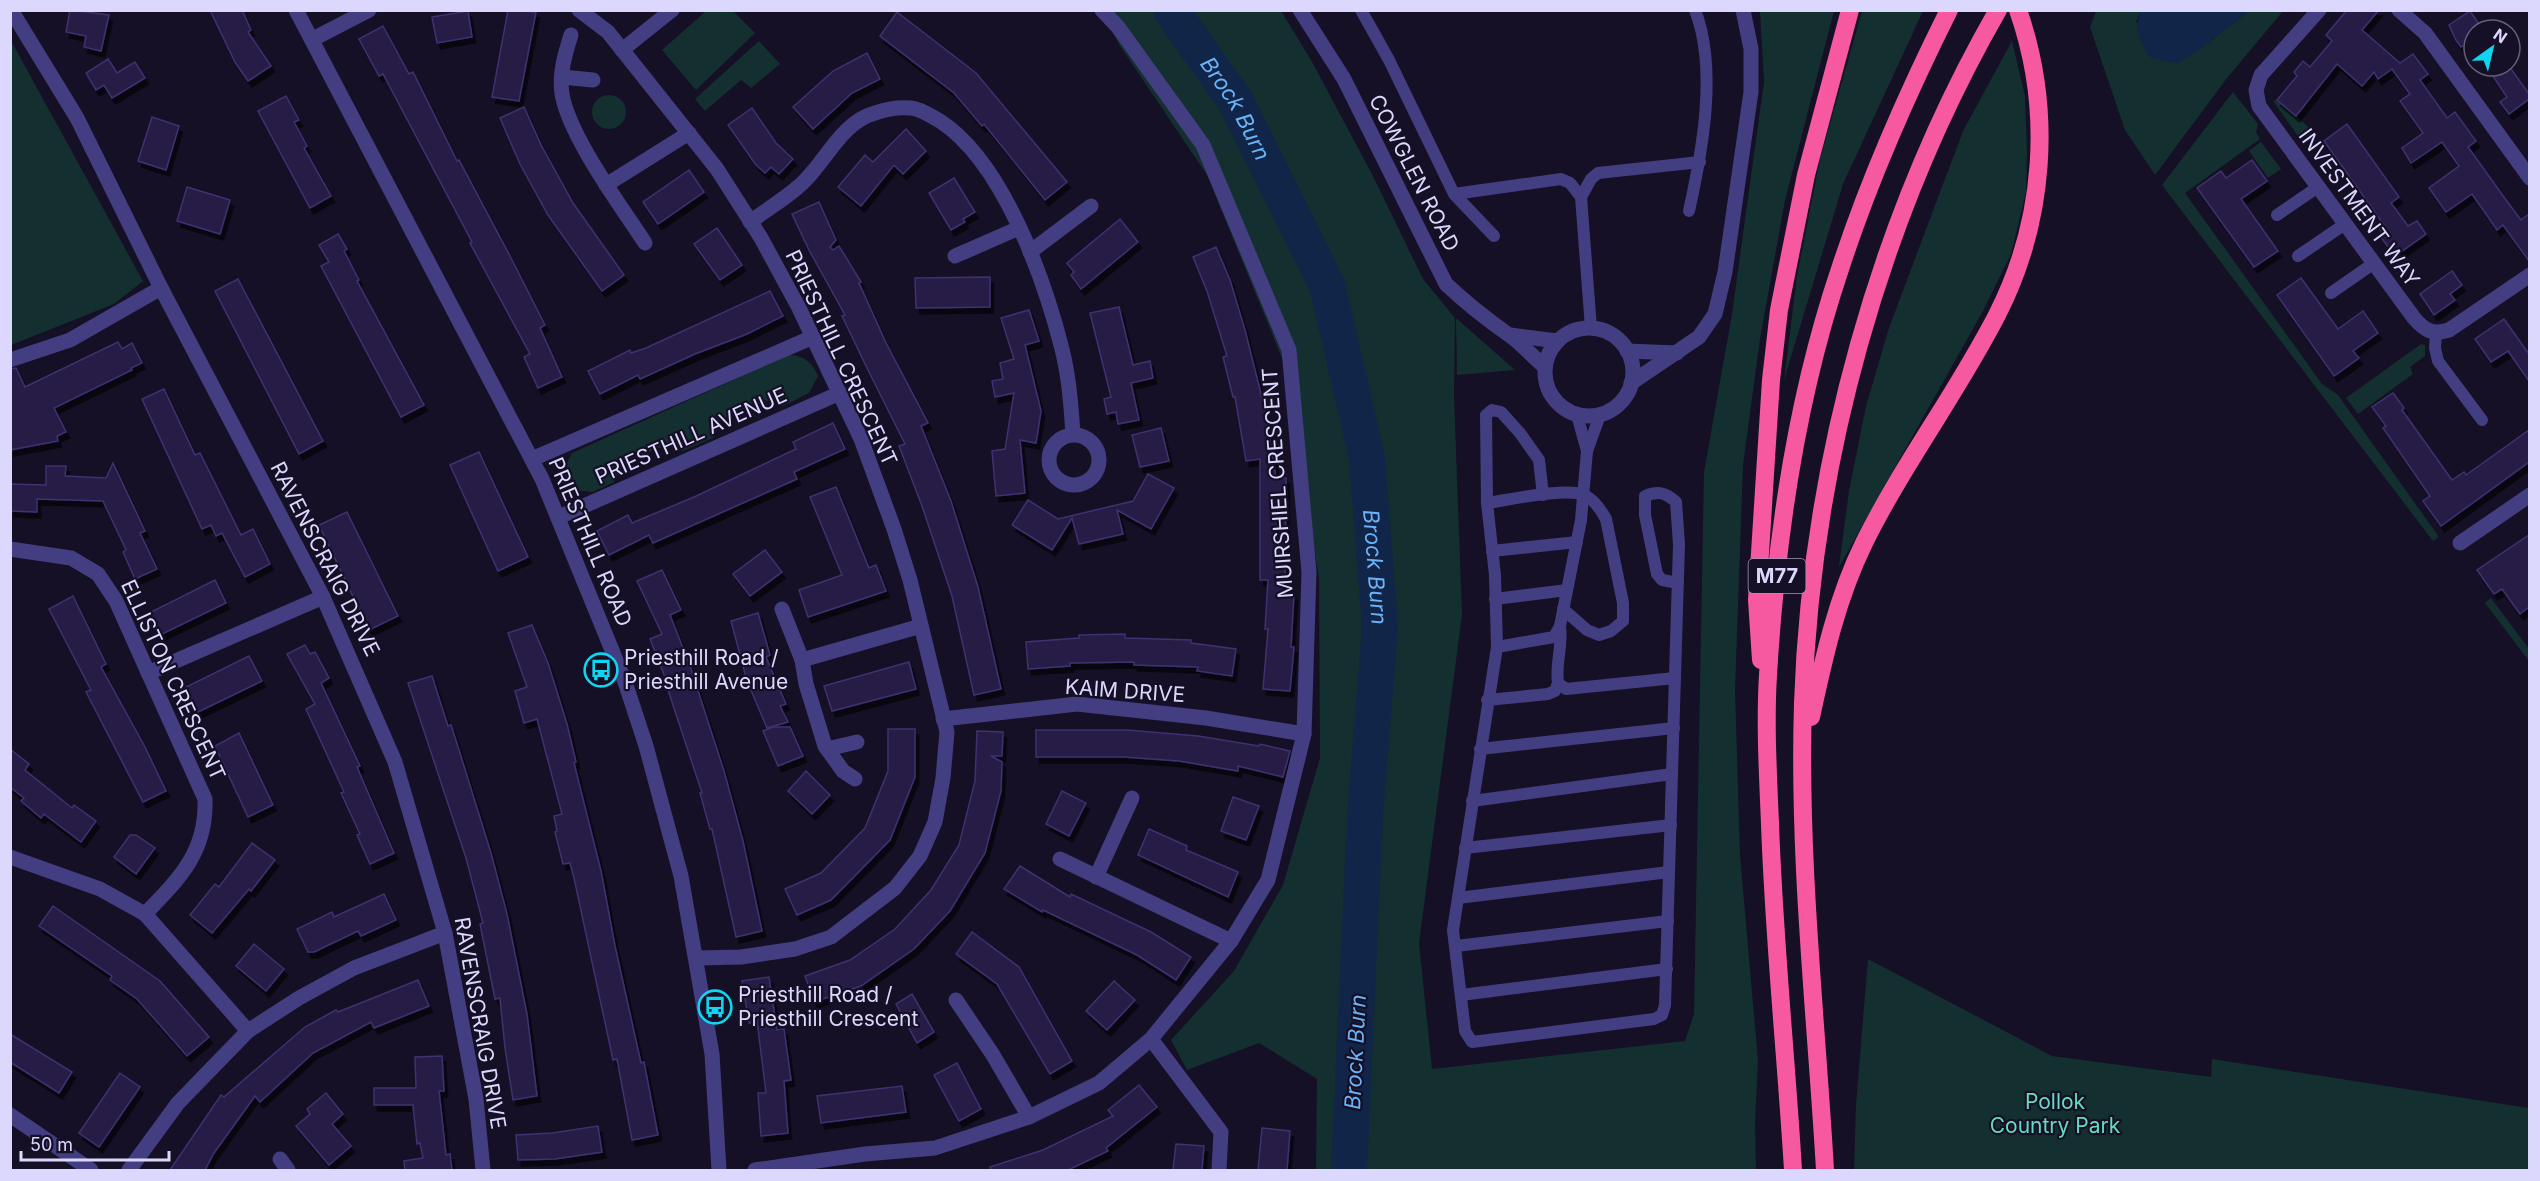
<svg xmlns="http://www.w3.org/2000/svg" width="2540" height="1181" font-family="Inter,sans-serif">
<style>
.green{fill:#142f2f}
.water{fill:#112549}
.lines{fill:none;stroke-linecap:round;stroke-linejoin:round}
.river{stroke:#112549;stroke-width:36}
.building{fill:#271d45;stroke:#3f3170;stroke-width:1.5;filter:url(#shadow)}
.service{stroke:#433e82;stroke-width:12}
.minor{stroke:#433e82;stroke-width:15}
.tertiary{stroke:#433e82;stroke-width:15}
.motorway{stroke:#f659a0;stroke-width:18}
.labels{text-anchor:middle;stroke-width:4.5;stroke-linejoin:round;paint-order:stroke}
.shield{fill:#151025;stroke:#a09bbc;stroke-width:1.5}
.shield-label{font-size:20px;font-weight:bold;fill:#dcd7fd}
.street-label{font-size:21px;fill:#dcd7fd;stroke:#151025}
.poi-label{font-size:21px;fill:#dcd7fd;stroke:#151025;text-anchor:start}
.park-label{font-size:21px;fill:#66dac0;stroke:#151025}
.water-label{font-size:22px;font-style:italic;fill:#6bb2f7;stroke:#151025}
</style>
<defs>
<filter id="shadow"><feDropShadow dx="3.5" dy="6" stdDeviation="0" flood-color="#0009"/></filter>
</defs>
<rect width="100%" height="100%" fill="#151025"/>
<g class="green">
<path d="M706 11H733L755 33 696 90 662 50Z"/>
<path d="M1101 11H1281L1311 60 1373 176 1423 279 1455 318 1454 396 1462 615 1419 943 1432 1069 1685 1041 1694 1014 1704 472 1732 314 1764 82 1760 11H1834L1785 200 1760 339 1743 465 1735 690 1740 855 1758 1061 1755 1123 1756 1170H1316L1317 1079 1259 1043 1187 1070 1171 1040 1234 971 1283 885 1320 758 1319 578 1284 363 1207 175 1120 46Z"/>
<path d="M1862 11H1923L1843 184 1784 380 1797 276 1820 159Z"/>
<path d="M2096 11H2141L2136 22 2195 53 2249 11H2283L2227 78 2155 175 2125 130 2090 27Z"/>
<path d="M10 39 143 281 114 304 11 345Z"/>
<path d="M759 41 780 64 751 88 741 80 705 111 695 99Z"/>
<path d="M2012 41 2025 96 2027 151 2026 192 2011 254 1983 311 1839 567 1849 491 1866 406 1889 328 1963 131Z"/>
<path d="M2233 92 2258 124 2256 132 2260 139 2185 193 2322 384 2338 395 2439 537 2433 541 2162 185Z"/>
<circle cx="609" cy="112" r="17"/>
<path d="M2277 100 2312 130 2300 139 2273 101Z"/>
<path d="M2261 142 2281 169 2268 178 2249 151Z"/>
<path d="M1456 318 1515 370 1457 375Z"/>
<path d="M2421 344 2425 345V356L2410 367 2413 374 2358 414 2346 398Z"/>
<path d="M789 355C805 356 812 362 818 376L809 393 783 406 764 400 721 421 713 438 683 451 665 445 623 464 614 482 593 492 575 490 565 476 566 465 572 453Z"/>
<path d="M2491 598 2529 649V661L2485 603Z"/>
<path d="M1868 959 2052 1056 2211 1077 2212 1059 2529 1108V1170H1854L1856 1104Z"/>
</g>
<path class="water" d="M2141 11V10L2249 11 2195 53 2177 63 2151 58C2140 43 2133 29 2141 11Z"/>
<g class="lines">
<path class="river" id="s1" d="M1171 10 1236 102 1327 285 1367 458 1380 627 1365 816 1349 1170"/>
</g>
<g class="building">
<path d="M70 10 109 15 101 51 84 47 86 36 66 32Z"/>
<path d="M210 10H242L251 30 248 32 271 66 248 81 235 62Z"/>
<path d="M508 10 536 12 519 101 492 97Z"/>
<path d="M2347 10H2379L2362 30 2400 63 2413 54 2428 74 2420 80 2447 118 2455 112 2476 141 2468 147 2506 200 2521 220 2529 214V261L2503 225 2497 230 2472 194 2446 212 2429 188 2459 166 2442 142 2411 163 2402 148 2423 133 2400 101 2410 94 2392 69 2378 79 2374 72 2362 86 2337 64 2296 116 2277 100 2297 76 2294 72 2303 61 2310 67 2332 41 2326 35Z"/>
<path d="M468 11 472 37 437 43 432 17Z"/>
<path d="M2470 11 2483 30H2474V60L2464 45 2461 47 2456 40 2449 25Z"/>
<path d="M897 12 976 73 1067 182 1045 200 984 124 982 126 954 93 880 36Z"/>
<path d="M383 26 409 74 413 72 457 161 459 160 511 258 545 325 540 328 562 377 538 388 524 357 530 354 470 243 472 242 383 74 379 76 359 39Z"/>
<path d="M867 53 880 79 852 93 813 129 793 107 833 71Z"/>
<path d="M108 59 117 73 135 62 145 78 112 98 104 85 96 90 86 73Z"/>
<path d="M2486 66H2509L2529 94V99L2509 114 2500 102 2507 97Z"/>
<path d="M286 96 299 120 294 122 307 146 304 148 331 196 310 208 258 111Z"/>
<path d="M524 107 541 145 573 203 624 275 602 291 548 215 520 164 500 118Z"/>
<path d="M752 108 776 143 793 159 779 174 771 167 765 173 756 165 728 125Z"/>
<path d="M152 117 179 126 166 170 138 161Z"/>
<path d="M2347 124 2399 197 2391 203 2408 226 2417 221 2426 234 2398 254 2393 249 2391 251 2380 236 2383 234 2379 228 2384 225 2324 141Z"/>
<path d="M906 129 926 151 903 174 894 165 861 206 838 187 865 155 873 162Z"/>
<path d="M2252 160 2267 181 2241 199 2278 251 2254 267 2197 188 2221 171 2226 178Z"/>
<path d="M689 170 704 192 658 224 643 202Z"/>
<path d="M954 178 975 212 963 219 965 222 951 230 929 193Z"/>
<path d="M187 187 230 200 220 234 177 221Z"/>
<path d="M819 202 836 240 830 247 833 250 839 246 861 282 859 283 886 343 928 423 921 426 951 501 978 587 1001 689 974 695 952 596 922 506 899 446 905 444 866 366 842 316 845 315 809 250 792 214Z"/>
<path d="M1120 219 1138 242 1081 289 1071 275 1074 272 1067 263Z"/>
<path d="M717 228 742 265 720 280 694 244Z"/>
<path d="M338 234 347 249 344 251 359 280 357 281 424 405 401 417 321 266 329 262 319 245Z"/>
<path d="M1216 247 1230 280 1245 330 1266 414 1276 478H1286L1285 594H1294L1291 647H1294L1290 691 1263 689 1268 629H1265L1268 580H1260V459L1246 461 1235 397H1233L1223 357 1227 356 1207 291 1193 257Z"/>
<path d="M2452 271 2462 285 2450 294 2455 300 2434 315 2420 294Z"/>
<path d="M990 277V307L916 308 915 278Z"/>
<path d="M2301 278 2338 329 2363 311 2378 333 2353 351 2359 358 2334 376 2277 295Z"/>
<path d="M238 279 323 441 299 454 215 291Z"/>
<path d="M770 291 783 316 747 334 695 354 640 379 638 375 600 394 588 371 630 350 631 353 646 348Z"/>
<path d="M1119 307 1133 365 1150 361 1153 378 1131 383 1139 420 1118 424 1116 412 1107 414 1104 399 1111 397 1090 313Z"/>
<path d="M1029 310 1039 341 1025 345 1041 411 1036 443 1020 440 1025 493 996 496 992 451 1005 449 1014 393 995 397 992 381 1003 379 1000 363 1014 359 1001 318Z"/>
<path d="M2504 319 2529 354V381L2508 351 2491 362 2475 339Z"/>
<path d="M118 342 122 349 132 343 142 363 131 368 132 370 54 408 66 432 57 436 58 441 10 450V369L16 368 25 387Z"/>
<path d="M164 389 195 455 200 453 241 535 253 529 270 564 245 577 222 533 216 536 211 525 202 529 142 399Z"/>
<path d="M2393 393 2404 408 2402 410 2452 480 2464 472 2466 475 2529 430V462L2441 526 2423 501 2430 496 2383 428 2386 426 2372 407Z"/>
<path d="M833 423 845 449 794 472 797 479 653 543 649 535 609 555 597 531 628 515 632 523 694 497 796 449 793 442Z"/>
<path d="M1161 428 1169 461 1140 467 1132 435Z"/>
<path d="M479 452 528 557 498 571 450 465Z"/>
<path d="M113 463 145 531 140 533 157 569 135 579 123 552 126 550 103 501 37 499V512L10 511V484L46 485V466H66L65 476 106 478Z"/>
<path d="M1148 474 1174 488 1151 529 1117 510 1123 534 1079 544 1072 518 1052 550 1012 525 1028 500 1058 519 1133 501Z"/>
<path d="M836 487 869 568 876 565 886 591 808 617 799 590 842 575 810 497Z"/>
<path d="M347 512 398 616 369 630 319 525Z"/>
<path d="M2529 535V607L2520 614 2502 589 2494 594 2477 570Z"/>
<path d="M765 550 782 572 750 596 733 574Z"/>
<path d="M662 570 681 610 670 615 690 666 724 771 743 841 762 931 736 937 712 829H710L700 793H702L668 690H670L650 639 662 634 637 581Z"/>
<path d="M215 580 226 603 158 636 149 613Z"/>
<path d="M73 596 106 664 101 667 145 747 166 791 143 802 86 692 91 690 49 609Z"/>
<path d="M758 613 770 655 766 657 786 704 780 706 788 722 767 728 747 681 731 621Z"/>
<path d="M532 625 548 663 567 724 576 762 574 763 601 871 615 946 641 1063 644 1062 658 1135 632 1140 617 1059 613 1060 574 878 570 863 563 864 555 832 557 831 554 816 562 814 537 719 524 723 515 691 527 687 508 633Z"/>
<path d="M1125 634V638L1191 640V643L1236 649 1232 676 1197 671 1198 667 1134 665V662L1070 663V666L1028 669 1026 642 1079 638V635Z"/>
<path d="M305 645 310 654 315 652 329 678 321 683 360 766 357 767 394 853 370 864 357 835 360 834 341 793 344 792 306 709 315 704 287 654Z"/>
<path d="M249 656 262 681 196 713 184 688Z"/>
<path d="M909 662 916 689 832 711 824 686Z"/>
<path d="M432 676 448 726 451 725 459 750 491 853 507 914 527 1014 537 1096 513 1100 505 1048 500 998 495 999 480 924 483 923 466 858 408 683Z"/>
<path d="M773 727H790L803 756 778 766 763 731Z"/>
<path d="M888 729H915V777L890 840 831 900 797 915 785 889 821 873 865 828 888 771Z"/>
<path d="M1036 730H1127L1198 736 1259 746 1260 744 1290 751 1283 777 1238 766V771L1179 761 1124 757H1036Z"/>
<path d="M977 731 1003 732 1002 756H991L1002 762 1001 791 985 853 950 911 914 949 861 986 814 1002 805 976 850 960 895 929 931 890 959 845 975 781Z"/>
<path d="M239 733 273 805 248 817 215 746Z"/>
<path d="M10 749 29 764 25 770 72 808 74 805 96 821 81 842 44 814 41 818 21 801 24 798 10 787Z"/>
<path d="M806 771 830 795 812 814 788 791Z"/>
<path d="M1062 791 1086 803 1069 836 1046 824Z"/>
<path d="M1233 797 1259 806 1246 840 1221 831Z"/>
<path d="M1149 829 1187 846 1186 850 1238 872 1228 897 1138 855Z"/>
<path d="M130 835H136L155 848 136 874 114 857Z"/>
<path d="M252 843 275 860 251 891 249 889 212 933 190 915 215 884 219 887Z"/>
<path d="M1020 866 1070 897 1071 894 1151 932 1191 957 1176 980 1137 955 1043 910 1042 912 1004 889Z"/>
<path d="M384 894 396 920 361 936 358 931 314 952H308L297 929 332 912 334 917Z"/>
<path d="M53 906 160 981 209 1037 187 1056 137 999 110 980 112 976 39 926Z"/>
<path d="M972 932 1019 967 1072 1061 1050 1074 997 984 956 954Z"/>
<path d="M254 944 284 969 266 991 236 966Z"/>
<path d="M769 977 777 1030 784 1029 791 1080 784 1081 788 1133 761 1136 758 1093H766L757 1021 749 1023 742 981Z"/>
<path d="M418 980 429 1006 374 1028 371 1022 313 1053 260 1102 255 1096 214 1153 205 1170H170L221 1095 224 1097 305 1027 336 1010 338 1012Z"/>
<path d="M1114 981 1135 1000 1107 1030 1086 1011Z"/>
<path d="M912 994 934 1032 917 1043 896 1004Z"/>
<path d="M10 1034 72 1072 59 1093 10 1062Z"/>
<path d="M442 1056 444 1091H439L446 1155 450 1154 452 1170H405L404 1161 423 1158 420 1143 417 1144 413 1105H374V1088H416L415 1057Z"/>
<path d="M957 1063 981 1109 959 1121 934 1075Z"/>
<path d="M120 1073 140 1087 99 1147 79 1133Z"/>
<path d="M1139 1085 1157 1107 1106 1148 1108 1151 1068 1170H991L990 1167 1043 1150 1113 1116 1108 1110Z"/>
<path d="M902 1086 906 1112 821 1123 817 1096Z"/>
<path d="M326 1093 343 1114 332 1124 351 1146 329 1165 296 1126 310 1114 307 1109Z"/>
<path d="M598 1126 602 1152 555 1159 518 1160 516 1135 552 1133Z"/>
<path d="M1262 1128 1290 1131 1287 1170H1258Z"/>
<path d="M1176 1144 1204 1146 1202 1170H1173Z"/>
</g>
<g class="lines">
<g class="service">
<path d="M1361 10 1389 60 1454 194 1494 236"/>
<path d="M1454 194 1561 179 1570 183 1581 197"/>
<path d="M1689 211C1702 152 1718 69 1695 10"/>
<path d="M2277 215 2318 187"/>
<path d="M2298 256 2345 224"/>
<path d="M2331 293 2374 263"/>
<path d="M1591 328 1581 197 1591 179 1598 173 1700 162"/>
<path d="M2436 334 2435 348 2438 361 2482 420"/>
<path d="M1577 415 1587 451"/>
<path d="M1543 495 1539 460 1520 433 1501 412 1492 410 1486 415 1487 503 1495 575 1497 647 1453 930 1465 1031 1472 1042 1654 1019 1662 1015 1665 1005 1679 544 1676 502C1665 492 1658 491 1645 496V515L1657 574 1662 580 1678 583"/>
<path d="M1487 503C1509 500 1566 487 1584 495 1594 499 1601 510 1606 519L1623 603V621L1611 631 1599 635 1587 630 1563 609"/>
<path d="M1492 551 1577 542"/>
<path d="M1495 599 1567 590"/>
<path d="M1560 626C1563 646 1555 664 1558 683L1566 689 1675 678"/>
<path d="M1497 647 1554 637 1560 626 1581 520 1587 451 1600 415"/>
<path d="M1487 700 1548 694 1555 691 1558 683"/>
<path d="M1480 749 1674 728"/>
<path d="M1472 801 1672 774"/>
<path d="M1465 848 1671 825"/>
<path d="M1458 898 1669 872"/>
<path d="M1456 946 1668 921"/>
<path d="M1461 995 1667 969"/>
</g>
<g class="minor">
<path d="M11 10 77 118 161 288 323 597 395 762 445 933 476 1099 483 1170"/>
<path d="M296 10 542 479 625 682 646 746 681 876 712 1054 719 1170"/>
<path d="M579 10 608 32 717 169 761 238 799 308 861 439 894 529 910 580 947 732 943 778 935 822 920 856 895 888 831 937 795 949 741 957 697 958"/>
<path d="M2319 10 2261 75 2256 90 2259 106 2414 318C2425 331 2433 335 2449 330L2530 275"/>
<path d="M2399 10 2425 33 2530 178"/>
<path d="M571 35C565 54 559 74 562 94 569 136 621 206 645 243"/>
<path d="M313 39 369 10"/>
<path d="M622 50 672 10"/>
<path d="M562 77 593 80"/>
<path d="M606 185 689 133"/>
<path d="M750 222C766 210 783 200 798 187 825 165 839 123 875 113 886 109 900 107 911 108 921 109 931 116 940 121 1003 162 1044 278 1062 349 1069 377 1071 405 1073 434"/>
<path d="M1030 252 1091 206"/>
<path d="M955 256 1019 228"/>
<path d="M10 360 70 340 161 288"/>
<circle cx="1074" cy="460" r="25"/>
<path d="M532 459 813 337"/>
<path d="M559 517 840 393"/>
<path d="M2460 543 2530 495"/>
<path d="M10 549 71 558 98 574 116 601 205 799C207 852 179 879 145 914"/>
<path d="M782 609 802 660 806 684 825 746 843 771 855 779"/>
<path d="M802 660 921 626"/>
<path d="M148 673 323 597"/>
<path d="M943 719 1077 704 1206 718 1304 734"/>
<path d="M827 749 857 742"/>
<path d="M10 857 100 889 145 914 248 1031"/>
<path d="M1060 859 1231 941"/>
<path d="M1096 877 1132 798"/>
<path d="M956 1000 993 1055 1029 1117"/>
<path d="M1151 1039 1221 1132 1219 1170"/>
<path d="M10 1115 91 1170"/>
<path d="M280 1159 288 1170"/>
<path d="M129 1170 178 1103 248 1031 299 998 354 968 445 933"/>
<path d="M755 1170 865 1154 935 1148 1029 1117 1099 1083 1151 1039 1231 941 1268 880 1304 734 1309 572 1289 350 1203 145 1118 27 1102 10"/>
</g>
<g class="tertiary">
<path d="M1300 10 1344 79 1446 284C1467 304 1485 318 1509 335 1522 344 1533 357 1545 367"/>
<circle cx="1589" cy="372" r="44"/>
<path d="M1510 335 1557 341"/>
<path d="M1627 351 1677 353"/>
<path d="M1631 383 1699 337 1715 314 1725 272 1751 92V49L1743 10"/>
</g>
<g class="motorway">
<path d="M1761 660 1757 600 1771 380 1779 310 1806 175 1850 10"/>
<path d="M1811 717C1824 657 1837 598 1864 543 1903 464 1957 393 1997 315 2045 221 2053 110 2018 10"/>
<path d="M1793 1170C1786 1055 1774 940 1770 824 1768 775 1765 724 1768 675 1776 538 1796 399 1840 269 1869 180 1907 94 1949 10"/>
<path d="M1825 1170C1816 1015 1798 859 1803 703 1811 465 1879 217 1998 10"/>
</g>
</g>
<defs>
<g id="bus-ring" transform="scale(1.725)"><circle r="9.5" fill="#151025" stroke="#0ed5f2" stroke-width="1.5"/><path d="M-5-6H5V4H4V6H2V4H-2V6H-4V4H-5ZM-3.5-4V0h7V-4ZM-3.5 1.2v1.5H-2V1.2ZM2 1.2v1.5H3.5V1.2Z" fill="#0ed5f2"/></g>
</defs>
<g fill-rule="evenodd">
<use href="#bus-ring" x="601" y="670"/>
<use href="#bus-ring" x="715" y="1007"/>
</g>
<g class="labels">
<rect class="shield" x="1748.5" y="559" width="57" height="34" rx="4.5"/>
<g class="shield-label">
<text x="1777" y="583">M77</text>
</g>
<g class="street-label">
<text transform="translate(1414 173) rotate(63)" y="7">COWGLEN ROAD</text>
<text transform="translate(2359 208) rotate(54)" y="7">INVESTMENT WAY</text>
<text transform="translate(841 358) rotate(65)" y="7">PRIESTHILL CRESCENT</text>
<text transform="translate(691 436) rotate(-24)" y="7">PRIESTHILL AVENUE</text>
<text transform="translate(1278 483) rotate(-94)" y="7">MUIRSHIEL CRESCENT</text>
<text transform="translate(590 542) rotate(67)" y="7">PRIESTHILL ROAD</text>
<text transform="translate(325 559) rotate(63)" y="7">RAVENSCRAIG DRIVE</text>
<text transform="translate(173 680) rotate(65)" y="7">ELLISTON CRESCENT</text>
<text transform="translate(1125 691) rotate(4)" y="7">KAIM DRIVE</text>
<text transform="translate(480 1023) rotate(80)" y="7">RAVENSCRAIG DRIVE</text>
</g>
<g class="poi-label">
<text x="624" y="665">Priesthill Road /<tspan x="624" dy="24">Priesthill Avenue</tspan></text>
<text x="738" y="1002">Priesthill Road /<tspan x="738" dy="24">Priesthill Crescent</tspan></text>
</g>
<g class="park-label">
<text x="2055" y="1109">Pollok<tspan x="2055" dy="24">Country Park</tspan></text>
</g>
<g class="water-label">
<text dy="8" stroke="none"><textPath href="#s1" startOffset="118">Brock Burn</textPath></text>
<text dy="8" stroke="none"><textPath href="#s1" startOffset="604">Brock Burn</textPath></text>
<text transform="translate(1355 1052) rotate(-87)" y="8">Brock Burn</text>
</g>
</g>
<rect width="2540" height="1181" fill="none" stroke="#dcd7fd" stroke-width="24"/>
<g transform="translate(2492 48) rotate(34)"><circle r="28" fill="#151025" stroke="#65607b" stroke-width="1.5"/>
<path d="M0-4.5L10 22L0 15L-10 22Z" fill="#0ed5f2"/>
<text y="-9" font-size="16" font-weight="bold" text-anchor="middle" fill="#dcd7fd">N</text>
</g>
<path d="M21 1151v9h148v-9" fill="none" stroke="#dcd7fd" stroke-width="3"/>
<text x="30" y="1151" font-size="18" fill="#dcd7fd" stroke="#151025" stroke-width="4.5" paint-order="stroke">50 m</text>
</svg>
